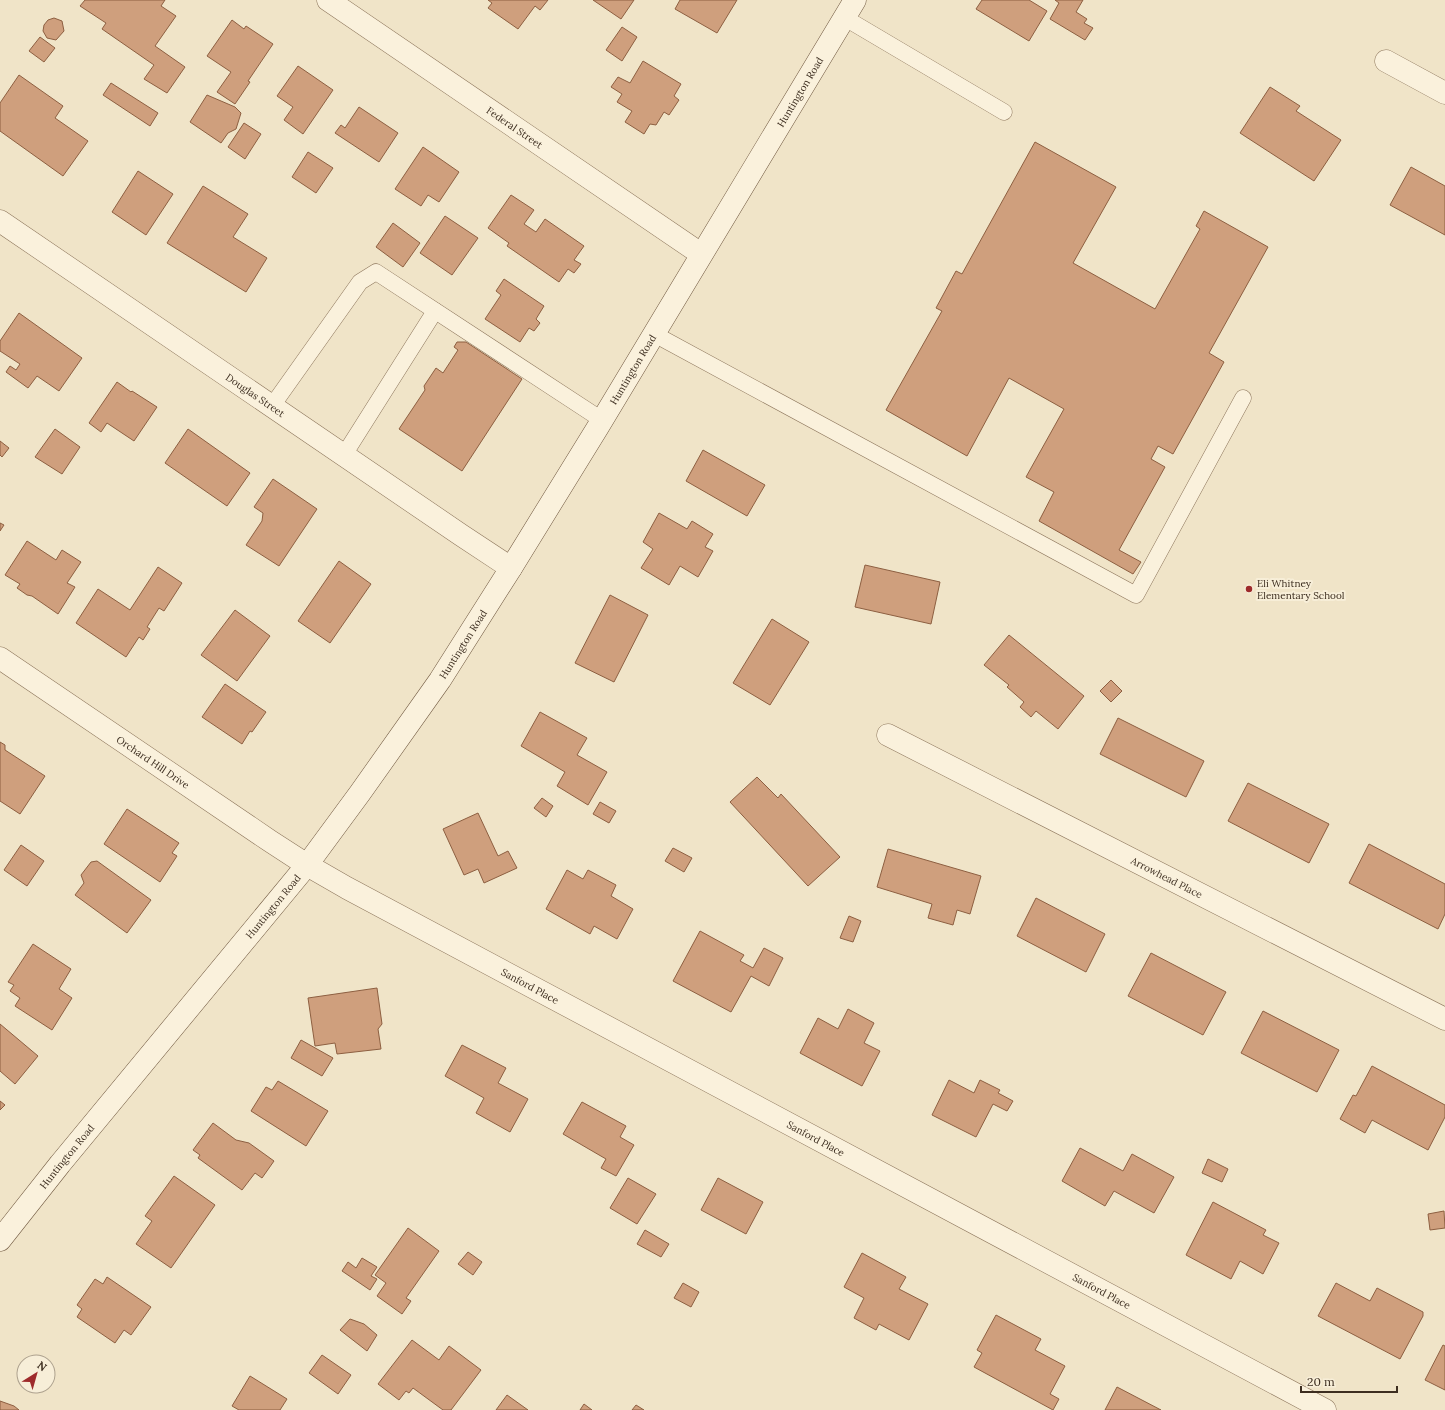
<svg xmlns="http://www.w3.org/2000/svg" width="1445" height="1410" font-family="Lora,serif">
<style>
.building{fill:#cf9f7d;stroke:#8d5f41}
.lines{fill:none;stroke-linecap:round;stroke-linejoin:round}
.service-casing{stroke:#8d765c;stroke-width:17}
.minor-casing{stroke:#8d765c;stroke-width:23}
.secondary-casing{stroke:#6f573f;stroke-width:23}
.service{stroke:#faf1dc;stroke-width:16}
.minor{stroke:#faf1dc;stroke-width:22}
.secondary{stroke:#faf1dc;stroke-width:22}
.poi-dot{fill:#9e2a2b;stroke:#f7eed8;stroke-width:1.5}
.labels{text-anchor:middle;stroke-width:4;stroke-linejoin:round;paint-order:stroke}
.street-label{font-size:10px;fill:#3d2e20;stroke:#f7eed8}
.poi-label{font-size:10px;fill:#3d2e20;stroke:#f7eed8;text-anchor:start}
</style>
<rect width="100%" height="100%" fill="#f0e4c8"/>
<g class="building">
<path d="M85 0H165L161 6 176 16 155 46 185 67 167 93 144 79 154 65 102 29 106 23 80 6Z"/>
<path d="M488 0H548L540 10 535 6 518 29 488 8 492 3Z"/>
<path d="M593 0H634L621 19Z"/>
<path d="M680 0H737L717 33 675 9Z"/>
<path d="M982 0H1029L1047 11 1029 41 976 9Z"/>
<path d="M1055 0H1083L1076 12 1087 19 1084 23 1093 28 1085 40 1050 19 1059 3Z"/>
<path d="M54 18 62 21 64 31 56 40 47 38 43 31 44 25 48 20Z"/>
<path d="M232 20 244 29 246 26 273 44 248 81 250 82 235 104 217 92 231 72 207 56Z"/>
<path d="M622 27 637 37 622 61 606 50Z"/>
<path d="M40 37 55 48 44 62 29 51Z"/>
<path d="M643 61 681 84 674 96 679 100 669 115 664 112 656 125 650 124 644 134 625 122 632 111 617 102 622 94 611 87 618 77 630 83Z"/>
<path d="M298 66 333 90 303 134 284 120 293 107 277 96Z"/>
<path d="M19 75 63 106 55 118 88 141 63 176 0 131V103Z"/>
<path d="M111 83 158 113 150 126 103 95Z"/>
<path d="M1270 87 1300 106 1296 111 1341 140 1314 181 1240 133Z"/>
<path d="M207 95 235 107 241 113 236 129 228 133 221 143 190 122Z"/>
<path d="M359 107 398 133 379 162 335 133 341 125 345 128Z"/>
<path d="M244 123 261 134 245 159 228 147Z"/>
<path d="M1035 142 1116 187 1073 263 1155 309 1200 229 1196 226 1204 211 1268 247 1209 353 1224 362 1173 454 1158 446 1151 459 1165 467 1119 550 1141 562 1133 574 1039 521 1054 492 1026 477 1064 409 1009 378 967 456 886 410 942 311 936 308 956 271 962 274Z"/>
<path d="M423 147 459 172 439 202 428 195 421 206 395 189Z"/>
<path d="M308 152 333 168 316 193 292 177Z"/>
<path d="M1411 167 1445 186V235L1390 205Z"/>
<path d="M138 171 173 194 146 235 112 212Z"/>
<path d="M203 186 248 214 233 237 267 258 246 292 167 243Z"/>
<path d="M511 195 534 210 524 224 536 232 545 219 584 246 574 260 581 264 574 273 568 269 559 282 507 246 509 243 488 228Z"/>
<path d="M445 216 478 238 452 275 420 253Z"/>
<path d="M393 223 420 243 403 267 376 247Z"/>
<path d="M504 279 544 306 536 319 540 323 534 331 529 328 520 342 485 319 501 295 496 291Z"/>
<path d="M19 313 82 358 59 391 37 376 28 388 6 372 10 366 16 370 20 364 0 351V341Z"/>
<path d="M457 342H466L522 379 462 471 399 429 425 390 424 386 436 368 443 373 458 350 454 347Z"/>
<path d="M117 382 131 392 132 391 157 407 134 441 107 423 101 432 89 423Z"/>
<path d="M55 429 80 447 62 474 35 457Z"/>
<path d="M188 429 250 473 227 506 165 463Z"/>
<path d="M0 441 9 448 2 457 0 455Z"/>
<path d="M703 450 765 485 747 516 686 481Z"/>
<path d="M273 479 317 509 279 566 246 545 262 521 263 513 254 507Z"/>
<path d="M659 513 687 529 692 521 713 534 705 547 713 551 698 577 680 566 669 585 641 568 653 549 643 542Z"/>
<path d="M0 523 4 525 0 531Z"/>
<path d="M27 541 56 560 62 550 81 562 67 583 75 587 58 614 32 596 27 595 17 588 20 584 5 575Z"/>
<path d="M339 561 371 584 330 643 298 621Z"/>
<path d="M865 565 940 582 931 624 855 607Z"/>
<path d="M158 567 182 583 164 611 159 608 147 627 150 629 143 640 139 637 126 657 76 623 98 589 130 610Z"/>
<path d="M610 595 648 615 614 682 575 663Z"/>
<path d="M235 610 270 636 237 681 201 655Z"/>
<path d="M772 619 809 642 770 705 733 683Z"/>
<path d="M1009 635 1084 696 1058 729 1036 711 1031 717 1020 707 1024 702 1007 687 1009 685 984 665Z"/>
<path d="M1111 680 1122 691 1111 702 1100 691Z"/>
<path d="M225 684 266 712 252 732 250 731 242 744 202 717Z"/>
<path d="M540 712 587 738 577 755 607 772 588 805 557 786 565 772 521 746Z"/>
<path d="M1118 718 1204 761 1186 797 1100 754Z"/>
<path d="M0 742 5 745V750L45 776 20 814 0 801Z"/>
<path d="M757 777 778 798 781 794 840 857 808 886 730 802Z"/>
<path d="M1248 783 1329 824 1309 863 1228 821Z"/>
<path d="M542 798 553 806 546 817 534 808Z"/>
<path d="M600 802 616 811 609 823 593 814Z"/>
<path d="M127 809 179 843 172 853 177 856 160 882 104 844Z"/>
<path d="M478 813 498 856 508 851 517 868 484 883 478 869 464 875 443 829Z"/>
<path d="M1369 844 1445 884V914L1438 929 1349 883Z"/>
<path d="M21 845 44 861 27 886 4 870Z"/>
<path d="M673 848 692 858 684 872 665 861Z"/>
<path d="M888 849 981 876 970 914 957 910 953 925 928 918 932 904 877 887Z"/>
<path d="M97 861 151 900 127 933 75 895 84 883 81 875 91 862Z"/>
<path d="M567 870 583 879 588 870 616 885 611 896 633 909 617 939 594 926 590 934 546 909Z"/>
<path d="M1036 898 1105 934 1086 972 1017 936Z"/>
<path d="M849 916 861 921 853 942 840 938Z"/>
<path d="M700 931 744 955 740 961 753 968 764 948 783 958 769 986 751 976 731 1012 673 981Z"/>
<path d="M33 944 71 969 59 989 72 998 52 1030 15 1006 20 998 10 991 14 985 8 982Z"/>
<path d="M1151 953 1226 992 1203 1035 1128 996Z"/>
<path d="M377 988 382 1024 378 1029 381 1049 337 1054 335 1043 315 1046 308 998Z"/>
<path d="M848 1009 874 1023 864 1043 880 1051 862 1086 800 1053 818 1018 838 1029Z"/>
<path d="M1263 1011 1339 1050 1317 1092 1241 1053Z"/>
<path d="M0 1024 38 1056 15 1084 0 1071Z"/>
<path d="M301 1040 333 1058 322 1076 291 1058Z"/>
<path d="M462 1045 506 1068 498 1083 528 1099 510 1132 476 1113 484 1098 445 1076Z"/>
<path d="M1372 1066 1445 1105V1117L1428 1150 1372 1120 1365 1133 1340 1119 1353 1095 1356 1096Z"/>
<path d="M949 1080 974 1093 980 1080 1000 1090 998 1093 1013 1101 1007 1111 993 1104 976 1137 932 1115Z"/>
<path d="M278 1081 328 1111 306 1146 251 1111 266 1087 272 1090Z"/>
<path d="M0 1101 5 1105 0 1110Z"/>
<path d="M582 1102 626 1126 620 1137 634 1145 616 1176 601 1168 606 1159 563 1134Z"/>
<path d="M213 1123 236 1140 249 1143 274 1161 262 1178 255 1173 242 1190 198 1158 200 1155 193 1150Z"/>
<path d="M1080 1148 1123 1171 1132 1154 1174 1177 1154 1213 1114 1191 1105 1206 1062 1181Z"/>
<path d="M1208 1159 1228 1169 1222 1182 1202 1173Z"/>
<path d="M174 1176 215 1205 171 1268 136 1244 152 1221 145 1216Z"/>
<path d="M628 1178 656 1194 637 1224 610 1208Z"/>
<path d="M718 1178 763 1202 746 1234 701 1210Z"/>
<path d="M1213 1202 1266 1230 1263 1235 1279 1243 1263 1274 1240 1261 1231 1279 1186 1255Z"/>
<path d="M1444 1211 1445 1228 1430 1230 1428 1214Z"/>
<path d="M408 1228 439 1251 406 1298 411 1301 402 1314 377 1296 386 1283 375 1275Z"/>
<path d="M645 1230 669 1244 661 1257 637 1244Z"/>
<path d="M468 1252 482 1262 473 1275 458 1264Z"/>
<path d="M862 1253 906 1277 899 1289 928 1304 909 1340 879 1324 876 1330 854 1318 864 1298 844 1287Z"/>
<path d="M362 1258 377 1267 371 1276 377 1279 370 1290 342 1271 348 1262 356 1268Z"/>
<path d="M107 1277 151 1307 131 1335 124 1330 115 1343 77 1317 82 1309 77 1305 95 1279 103 1284Z"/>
<path d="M683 1283 699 1292 691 1307 674 1298Z"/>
<path d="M1336 1283 1370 1301 1377 1288 1423 1312V1316L1400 1359 1318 1316Z"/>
<path d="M996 1315 1041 1339 1035 1350 1065 1366 1050 1394 1059 1399 1053 1410 974 1367 982 1353 977 1350Z"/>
<path d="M350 1319 364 1324 377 1335 367 1351 340 1330Z"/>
<path d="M412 1340 439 1360 449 1346 481 1370 451 1410H443L413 1388 409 1393 406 1391 399 1400 378 1384Z"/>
<path d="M1443 1345 1445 1346V1390L1425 1380Z"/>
<path d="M322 1355 351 1375 338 1394 309 1373Z"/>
<path d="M250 1376 287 1399 280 1410H239L232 1406Z"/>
<path d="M1117 1387 1161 1410H1105Z"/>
<path d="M507 1395 528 1410H496Z"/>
<path d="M0 1401 14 1406 19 1410H0Z"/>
<path d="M584 1404 592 1410H580Z"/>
<path d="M636 1405 644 1410H632Z"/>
</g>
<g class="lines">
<g class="service-casing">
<g id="service">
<path d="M845 18 1004 112"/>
<path d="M654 334 1136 595 1243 398"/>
<path d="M272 406 360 282 376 272 602 420"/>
<path d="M344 455 435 311"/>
</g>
</g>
<g class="minor-casing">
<g id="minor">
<path id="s1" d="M328 0 701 254"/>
<path d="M1386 61 1445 93"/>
<path id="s2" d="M0 221 461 535 511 568"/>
<path id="s3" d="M0 658 270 841 307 865 347 888 1325 1410"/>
<path id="s4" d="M888 735 1445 1019"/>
</g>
</g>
<g class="secondary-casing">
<g id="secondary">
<path id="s5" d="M0 1240 60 1164 307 865 360 793 440 680 511 568 598 427 855 0"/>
</g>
</g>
<use href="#service" class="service"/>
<use href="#minor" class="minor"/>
<use href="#secondary" class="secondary"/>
</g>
<circle class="poi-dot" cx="1249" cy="589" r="4"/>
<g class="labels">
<g class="street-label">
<text dy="4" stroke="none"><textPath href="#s5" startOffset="1402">Huntington Road</textPath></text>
<text dy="4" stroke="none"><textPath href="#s1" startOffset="226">Federal Street</textPath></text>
<text dy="4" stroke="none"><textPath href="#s5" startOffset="1078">Huntington Road</textPath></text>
<text dy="4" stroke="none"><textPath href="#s2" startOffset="309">Douglas Street</textPath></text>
<text dy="4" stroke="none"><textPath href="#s5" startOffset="755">Huntington Road</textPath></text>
<text dy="4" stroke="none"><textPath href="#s3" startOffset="185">Orchard Hill Drive</textPath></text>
<text dy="4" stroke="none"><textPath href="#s4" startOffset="313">Arrowhead Place</textPath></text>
<text dy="4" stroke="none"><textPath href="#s5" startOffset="431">Huntington Road</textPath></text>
<text dy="4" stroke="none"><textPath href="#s3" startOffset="624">Sanford Place</textPath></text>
<text dy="4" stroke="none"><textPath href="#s3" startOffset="948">Sanford Place</textPath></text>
<text dy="4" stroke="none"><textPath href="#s5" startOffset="107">Huntington Road</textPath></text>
<text dy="4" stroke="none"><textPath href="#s3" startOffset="1272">Sanford Place</textPath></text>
</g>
<g class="poi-label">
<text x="1257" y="587">Eli Whitney<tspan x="1257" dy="12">Elementary School</tspan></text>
</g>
</g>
<g transform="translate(36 1374) rotate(37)"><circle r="19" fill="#f7eed8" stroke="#ada18e"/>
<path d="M0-3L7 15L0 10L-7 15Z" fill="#9e2a2b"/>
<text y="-6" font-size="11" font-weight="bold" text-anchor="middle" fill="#3d2e20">N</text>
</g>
<path d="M1301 1386v6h96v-6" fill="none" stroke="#3d2e20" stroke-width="2"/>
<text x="1307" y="1386" font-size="12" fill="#3d2e20" stroke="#f7eed8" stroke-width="3" paint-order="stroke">20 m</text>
</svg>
